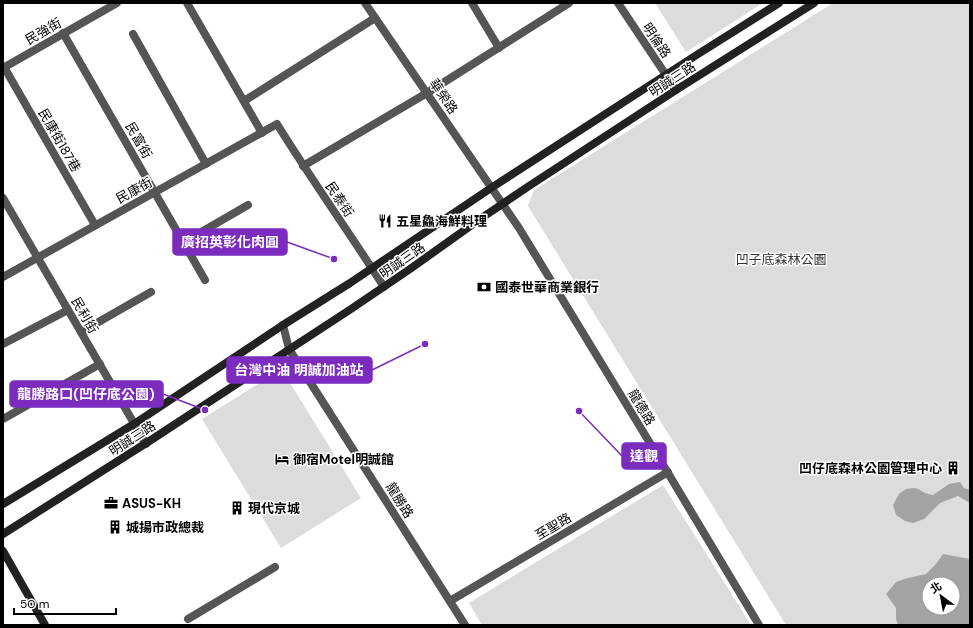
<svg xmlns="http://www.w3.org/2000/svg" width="973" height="628" font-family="'DM Sans','Noto Sans TC',sans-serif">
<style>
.green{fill:#dcdcdc;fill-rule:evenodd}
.water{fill:#a3a3a3;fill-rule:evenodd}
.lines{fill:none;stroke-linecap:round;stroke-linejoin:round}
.lane{stroke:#555;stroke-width:8}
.street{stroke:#555;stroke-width:8}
.secondary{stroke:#222;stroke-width:8}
.labels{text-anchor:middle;stroke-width:3;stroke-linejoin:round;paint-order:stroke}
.street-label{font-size:13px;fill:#000;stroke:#fff}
.poi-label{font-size:13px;font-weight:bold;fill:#000;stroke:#fff;text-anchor:start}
.park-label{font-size:13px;fill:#333;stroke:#fff}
.leader{fill:none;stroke:#7b2cbf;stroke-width:1.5}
.callout-dot{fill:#7b2cbf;stroke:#fff;stroke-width:1.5}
.callout{fill:#7b2cbf;stroke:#7b2cbf;stroke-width:1.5}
.callout-label{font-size:14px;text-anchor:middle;font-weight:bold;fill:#fff}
</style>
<rect width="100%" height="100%" fill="#fff"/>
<g class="green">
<path d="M655 3H763L686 52Z"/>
<path d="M833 3H970V625H786L528 206 534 190ZM929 584H953V608H929Z"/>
<path d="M284 373 361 498 281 548 202 419 274 374Z"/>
<path d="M663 485 751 625H482L469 603Z"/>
</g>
<g class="water">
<path d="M960 482 964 488 970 490V503L958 496 940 503 924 519 913 523 905 521 896 515 893 505 899 494 906 489 914 488 918 489 925 493 933 495 949 484Z"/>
<path d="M943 554 970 559V625H898L896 619V608L886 594 896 582 904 579 926 574 936 564ZM929 584H953V608H929Z"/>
</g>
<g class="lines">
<g class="lane">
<path d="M187 3 262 133"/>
<path d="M472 3 499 48"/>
<path d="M133 34 206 164"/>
<path d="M4 67 95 225"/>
<path d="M244 101 375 18"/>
<path d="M303 166 427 93 569 3"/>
<path d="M184 242 248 205"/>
<path d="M81 332 151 292"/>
<path d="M3 344 68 310"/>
<path d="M188 619 275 567"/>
</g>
<g class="street">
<path d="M365 3 519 228 656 453 759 625"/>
<path d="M618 3 676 90"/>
<path d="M63 33 205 280"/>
<path d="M3 68 117 3"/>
<path d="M3 198 146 444"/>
<path d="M3 277 277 124C311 179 349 232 384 287"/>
<path d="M283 325 289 349 465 625"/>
<path d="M3 419 100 364"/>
<path d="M450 601 668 472"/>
</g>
<g class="secondary">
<path d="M3 504 134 424 283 325 350 283 491 188 695 56 779 3"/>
<path d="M3 534 151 440 351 309 410 269 483 217 529 186 676 90 814 3"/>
<path d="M3 551 45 625"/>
</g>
</g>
<defs>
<g id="restaurant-bare" transform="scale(1.08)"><path d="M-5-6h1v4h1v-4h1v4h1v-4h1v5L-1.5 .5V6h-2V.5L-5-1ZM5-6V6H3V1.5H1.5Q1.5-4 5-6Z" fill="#000" stroke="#fff" stroke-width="2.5" paint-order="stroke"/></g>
<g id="bank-bare" transform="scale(1.08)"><path d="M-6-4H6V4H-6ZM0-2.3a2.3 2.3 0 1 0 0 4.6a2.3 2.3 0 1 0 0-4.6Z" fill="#000" stroke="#fff" stroke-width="2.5" paint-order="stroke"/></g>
<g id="hotel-bare" transform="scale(1.08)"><path d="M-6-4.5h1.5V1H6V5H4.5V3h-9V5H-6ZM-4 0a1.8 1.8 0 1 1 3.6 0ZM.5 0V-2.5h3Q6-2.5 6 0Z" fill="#000" stroke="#fff" stroke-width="2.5" paint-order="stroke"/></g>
<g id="building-bare" transform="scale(1.08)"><path d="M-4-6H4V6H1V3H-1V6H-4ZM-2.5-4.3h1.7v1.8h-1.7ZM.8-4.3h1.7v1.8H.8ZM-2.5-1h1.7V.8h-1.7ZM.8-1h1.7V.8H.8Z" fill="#000" stroke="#fff" stroke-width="2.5" paint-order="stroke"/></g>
<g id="office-bare" transform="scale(1.08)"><path d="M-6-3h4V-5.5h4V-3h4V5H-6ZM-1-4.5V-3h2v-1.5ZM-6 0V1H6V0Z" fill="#000" stroke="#fff" stroke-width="2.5" paint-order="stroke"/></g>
</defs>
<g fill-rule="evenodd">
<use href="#restaurant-bare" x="385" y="221"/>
<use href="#bank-bare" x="484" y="287"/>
<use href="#hotel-bare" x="282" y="459"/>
<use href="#building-bare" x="953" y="468"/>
<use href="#office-bare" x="111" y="503"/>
<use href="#building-bare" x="237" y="508"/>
<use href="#building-bare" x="115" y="527"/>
</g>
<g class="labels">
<g class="street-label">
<text transform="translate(43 31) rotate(-30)" y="5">民強街</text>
<text transform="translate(657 40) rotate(56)" y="5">明倫路</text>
<text transform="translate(672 79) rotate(-33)" y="5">明誠三路</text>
<text transform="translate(444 96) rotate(56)" y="5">華榮路</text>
<text transform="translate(60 140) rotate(60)" y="5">民康街187巷</text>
<text transform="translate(139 140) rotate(60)" y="5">民富街</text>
<text transform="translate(134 190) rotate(-29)" y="5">民康街</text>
<text transform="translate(340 199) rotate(56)" y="5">民泰街</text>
<text transform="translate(402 260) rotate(-35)" y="5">明誠三路</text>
<text transform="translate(85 315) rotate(60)" y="5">民利街</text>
<text transform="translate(642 407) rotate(59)" y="5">龍德路</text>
<text transform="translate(132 438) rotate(-33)" y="5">明誠三路</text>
<text transform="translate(400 500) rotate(58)" y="5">龍勝路</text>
<text transform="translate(553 526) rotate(-31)" y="5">至聖路</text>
</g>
<g class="poi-label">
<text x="396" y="226">五星鱻海鮮料理</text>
<text x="495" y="292">國泰世華商業銀行</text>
<text x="293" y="464">御宿Motel明誠館</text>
<text x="942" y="473" text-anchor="end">凹仔底森林公園管理中心</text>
<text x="122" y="508">ASUS-KH</text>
<text x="248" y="513">現代京城</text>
<text x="126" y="532">城揚市政總裁</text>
</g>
<g class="park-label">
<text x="781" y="264">凹子底森林公園</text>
</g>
</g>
<path class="leader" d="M334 259L287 242M425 344L372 370M205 410L163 394M579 411L622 456"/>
<g class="callout-dot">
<circle cx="334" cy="259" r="4"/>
<circle cx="425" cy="344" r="4"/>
<circle cx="205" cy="410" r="4"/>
<circle cx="579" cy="411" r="4"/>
</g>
<g class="callout">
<rect x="173" y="229" width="114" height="26" rx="4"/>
<rect x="227" y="357" width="145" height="26" rx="4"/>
<rect x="10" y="381" width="153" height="26" rx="4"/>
<rect x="622" y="443" width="44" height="26" rx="4"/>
</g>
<g class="callout-label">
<text x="230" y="247">廣招英彰化肉圓</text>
<text x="299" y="375">台灣中油 明誠加油站</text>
<text x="86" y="399">龍勝路口(凹仔底公園)</text>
<text x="644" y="461">達觀</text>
</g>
<rect width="973" height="628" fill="none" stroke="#000000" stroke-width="8"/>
<g transform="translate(941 596) rotate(328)"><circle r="19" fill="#ffffff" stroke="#999999"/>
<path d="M0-3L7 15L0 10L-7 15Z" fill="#000000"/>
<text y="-6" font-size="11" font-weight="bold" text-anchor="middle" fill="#000000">北</text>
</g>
<path d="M14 608v6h102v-6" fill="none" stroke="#000000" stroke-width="2"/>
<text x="20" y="608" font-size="12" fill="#000000" stroke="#ffffff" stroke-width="3" paint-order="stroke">50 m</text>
</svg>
